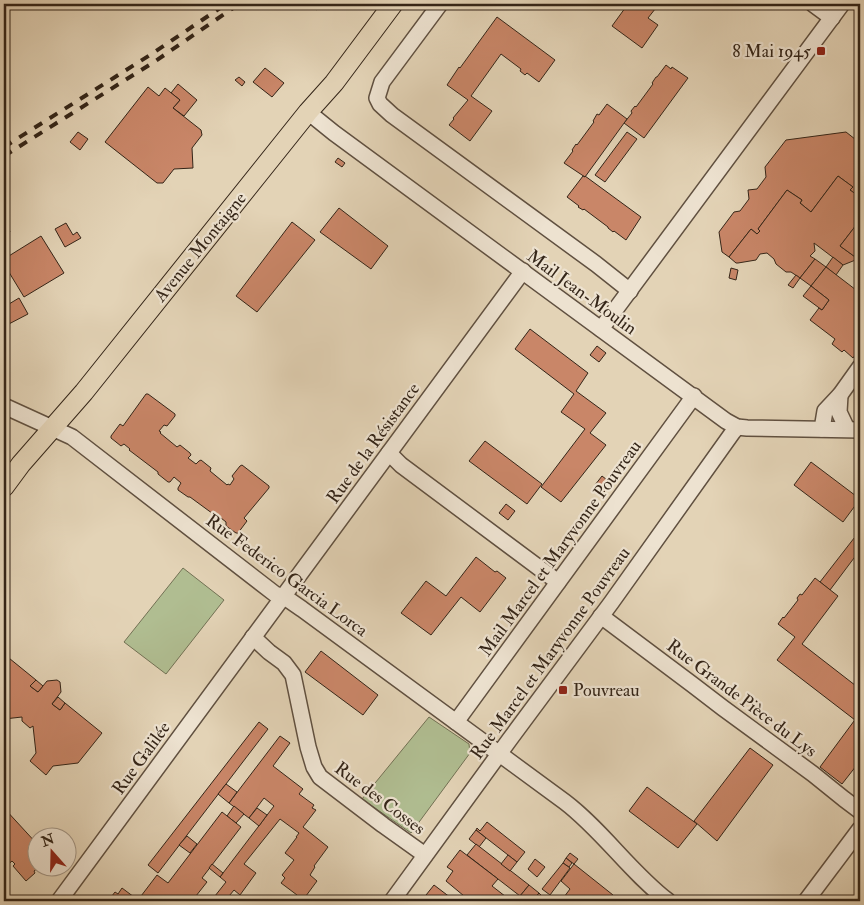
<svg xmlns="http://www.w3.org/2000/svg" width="864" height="905" font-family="'IM FELL Double Pica',serif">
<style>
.green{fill:#b0bd91;stroke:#727154}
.building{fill:#c98668;stroke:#342518}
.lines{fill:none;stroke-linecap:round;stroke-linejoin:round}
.minor-casing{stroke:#605040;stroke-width:18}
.major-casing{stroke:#342518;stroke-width:21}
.minor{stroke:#ede2d0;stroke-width:15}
.major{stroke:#e3d3b6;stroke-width:19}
.rail{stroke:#342518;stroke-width:4;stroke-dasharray:9 9;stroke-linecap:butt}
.poi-dot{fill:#8f2418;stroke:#ede2d0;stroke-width:2}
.labels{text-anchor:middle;stroke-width:4.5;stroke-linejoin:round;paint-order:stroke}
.poi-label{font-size:18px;fill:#342518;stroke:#ede2d0;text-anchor:end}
.street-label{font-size:18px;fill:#342518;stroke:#ede2d0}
</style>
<rect width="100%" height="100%" fill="#e3d3b6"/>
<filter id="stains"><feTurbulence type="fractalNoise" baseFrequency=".004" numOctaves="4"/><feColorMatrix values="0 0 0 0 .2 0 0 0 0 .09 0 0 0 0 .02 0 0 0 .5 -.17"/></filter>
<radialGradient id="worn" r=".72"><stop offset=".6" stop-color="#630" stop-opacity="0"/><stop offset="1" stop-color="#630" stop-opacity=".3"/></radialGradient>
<g class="green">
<path d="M183 568 224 600 166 674 124 642Z"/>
<path d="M429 717 469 744 470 753 411 833 362 799Z"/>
</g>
<g class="building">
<path d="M311 4H329L323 9 321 6 316 10Z"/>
<path d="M628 4H659L648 18 658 25 642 48 612 26Z"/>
<path d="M497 17 555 60 539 82 527 73 525 75 520 71 521 69 501 54 471 96 492 111 470 141 449 125 454 119 453 118 468 100 447 85 459 67 460 68Z"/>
<path d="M666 65 671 69 672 67 688 78 644 138 624 123 632 113 631 111 635 106 636 107 653 84 652 83 656 77H657Z"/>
<path d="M265 68 284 83 272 97 253 82Z"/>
<path d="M239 77 245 82 242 86 235 80Z"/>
<path d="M178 84 197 100 184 116 173 108 180 100 171 93Z"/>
<path d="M148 87 159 96 165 88 180 100 173 108 201 130 202 135 192 148 193 168 174 169 163 183H157L105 142Z"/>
<path d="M607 104 627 119 585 177 564 163 573 151 572 150 576 144 577 145 594 122 593 121 597 114 599 115Z"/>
<path d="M78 132 88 139 80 150 70 142Z"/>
<path d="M627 132 637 139 605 182 595 175Z"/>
<path d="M846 132 860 143V197L850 190 853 187 838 176 811 212 800 203 802 200 787 190 758 229 760 231 757 234 751 229 729 257 722 252 719 232 734 212 740 211 749 199 748 190 757 189 766 177 765 167 786 140Z"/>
<path d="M338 158 345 163 342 167 335 162Z"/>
<path d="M583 176 585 177V176L641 217 626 240 614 231 613 232 608 228V227L584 209 583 210 578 207 579 206 567 197Z"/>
<path d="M838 176 853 187 850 190 860 197V220L840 246 858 259 843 265 814 243 815 251 810 256 815 259 800 278 791 272H786L776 264 774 259 767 253 760 254 756 260 738 263H736L729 257 751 229 757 234 760 231 758 229 787 190 802 200 800 203 811 212Z"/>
<path d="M339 208 388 246 371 269 320 232Z"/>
<path d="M4 219 10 232 4 235Z"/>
<path d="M860 220V259H858L840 246Z"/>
<path d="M292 222 315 240 257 312 236 296Z"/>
<path d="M66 223 73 235 77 232 81 238 65 247 55 229Z"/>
<path d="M41 236 64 273 24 297 4 264V259Z"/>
<path d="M833 257 843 265 836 275 826 267Z"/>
<path d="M815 259 826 267 811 286 800 278Z"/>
<path d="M826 267 860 293V348L853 358 844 350 842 352 832 344 835 339 810 320 819 308 822 310 829 300 811 286Z"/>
<path d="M731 268 738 270 736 280 729 278Z"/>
<path d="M796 275 800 278 793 288 788 285Z"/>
<path d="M811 286 829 300 822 310 803 296Z"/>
<path d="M19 298 28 314 5 326 4 323V307Z"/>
<path d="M530 329 588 373 576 391 606 413 590 433 606 445 561 502 541 487 585 429 561 412 574 394 515 349Z"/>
<path d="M597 346 606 353 599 362 590 355Z"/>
<path d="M146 394H148L175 414V416L167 426 164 425 159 431 161 432 160 433 177 447 180 445 190 453 191 455 188 458 196 464 199 461 201 460 211 468 210 471 227 485 228 484 230 485 234 479 232 476 240 466 242 465 269 486V488L244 518 247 521 238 533H236L226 526V522L221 518 220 519 190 497H188L178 490V488L181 483 174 477 170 482H168L158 474V472L129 450 130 449 124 444 121 446 111 438V436L120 424 123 426Z"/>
<path d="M485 441 542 484 527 504 469 461Z"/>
<path d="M811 462 860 499 843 522 794 485Z"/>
<path d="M602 476 611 483 604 492 595 485Z"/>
<path d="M506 504 515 511 508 520 499 513Z"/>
<path d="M858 533 860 534V550L830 590 820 582Z"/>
<path d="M476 557 495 572 497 571 506 578 480 612 461 597 431 635 401 613 426 581 446 596Z"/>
<path d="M815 578 838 596 802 644 860 689V713L855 720 777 660 795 637 778 624 783 617 784 618 798 600 797 598 800 594 802 595Z"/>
<path d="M321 651 378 695 363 715 305 672Z"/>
<path d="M4 654 36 680 30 686 38 692 47 681 57 680 60 682 61 692 52 704 60 710 65 703 102 733 78 763 53 766 46 775 30 761 36 753 33 726 30 728 22 721V717L4 719Z"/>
<path d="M36 680 43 686 38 692 30 686Z"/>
<path d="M58 697 65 703 60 710 52 704Z"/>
<path d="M857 717 860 720V761L842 784 820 767Z"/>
<path d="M259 722 268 729 158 873 148 865Z"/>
<path d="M280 736 290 743 273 766 303 789 299 794 314 805 312 808 316 810 303 827 328 847 314 866 315 867 310 875 317 881 303 900 305 901H292L297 895 281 883 285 878 282 875 294 860 285 853 297 837H296L299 833 280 819 244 864 256 873 240 895 234 890 225 901H211L226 882 220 877 274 806 264 798 249 818 229 803Z"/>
<path d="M750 748 773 765 717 841 694 821Z"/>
<path d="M226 784 237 792 229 803 218 794Z"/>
<path d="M647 787 697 824 678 848 629 811Z"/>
<path d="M234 806 244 814 236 823 227 816Z"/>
<path d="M4 808 38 845V868L34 871 35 873 26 881 13 866 15 864 12 861 4 868Z"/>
<path d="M257 808 267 815 259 826 249 818Z"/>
<path d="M222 812 241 827 202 878 207 882 192 901H108L115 892 118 894 122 888 138 900 157 875 168 883Z"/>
<path d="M487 822 525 852 517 862 476 830 477 828 480 831Z"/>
<path d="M476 830 486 838 479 847 469 839Z"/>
<path d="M187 836 197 844 190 853 179 845Z"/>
<path d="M476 844 529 885 520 896 467 855Z"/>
<path d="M460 850 498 879 492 886 510 900V901H460L464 896 446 881 453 871 447 867Z"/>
<path d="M570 853 578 859 574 864 566 858Z"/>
<path d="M508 855 517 862 510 871 501 864Z"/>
<path d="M566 858 572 863 569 867 563 863Z"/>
<path d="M535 859 545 867 537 877 528 869Z"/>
<path d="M563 863 570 868 550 895 542 889Z"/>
<path d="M212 864 223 873 220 877 209 868Z"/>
<path d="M574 864 613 895 608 901H569L564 897 570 889 561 881Z"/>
<path d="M434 885 455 901H434L426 895Z"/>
<path d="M529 885 539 893 532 901H527L520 896Z"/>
<path d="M539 893 543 897 549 901H532Z"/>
<path d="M426 895 434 901H422Z"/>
</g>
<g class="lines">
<g class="minor-casing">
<g id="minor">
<path d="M440 4 382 82 377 98 380 104 392 115 596 264 630 291"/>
<path d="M813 4 832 18"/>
<path d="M308 112 334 133 726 421 737 427 747 428 860 430"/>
<path d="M601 329 842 4"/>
<path d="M840 395 839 412 847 429"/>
<path d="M4 406 72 437 275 594 289 600 302 609 565 802C603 831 630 872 668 901"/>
<path d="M822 429 825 411 840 395 860 367"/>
<path d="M389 453 401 465 558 582"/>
<path d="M601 616 693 685 723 708 813 774 844 799 860 811"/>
<path d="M253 637 269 652 284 663 293 675 308 747 314 767 320 777 383 825 425 855"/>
<path d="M456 722 694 396"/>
<path d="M59 901 523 271"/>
<path d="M392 901 510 739 611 603 733 432 737 427"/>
<path d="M806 901 860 829"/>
</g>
</g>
<g class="major-casing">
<path id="major" d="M4 487 21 464 84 392 308 112 334 83 393 4"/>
</g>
<use href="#minor" class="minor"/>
<use href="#major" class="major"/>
<g class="rail">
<path d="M4 147 150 55 226 4"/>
<path d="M4 156 154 62 239 4"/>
</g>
</g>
<g class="poi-dot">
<rect x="816" y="46" width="10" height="10" rx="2.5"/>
<rect x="558" y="685" width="10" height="10" rx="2.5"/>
</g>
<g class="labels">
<g class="poi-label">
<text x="811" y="57">8 Mai 1945</text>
<text x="573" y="696" text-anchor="start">Pouvreau</text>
</g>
<g class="street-label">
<text transform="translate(200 247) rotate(-51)" y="6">Avenue Montaigne</text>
<text transform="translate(582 292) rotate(36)" y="6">Mail Jean-Moulin</text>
<text transform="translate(373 443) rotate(-54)" y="6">Rue de la Résistance</text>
<text transform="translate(560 548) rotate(-54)" y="6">Mail Marcel et Maryvonne Pouvreau</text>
<text transform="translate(287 575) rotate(36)" y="6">Rue Federico Garcia Lorca</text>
<text transform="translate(550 653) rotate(-54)" y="6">Rue Marcel et Maryvonne Pouvreau</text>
<text transform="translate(742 698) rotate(37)" y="6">Rue Grande Pièce du Lys</text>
<text transform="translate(141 758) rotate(-54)" y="6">Rue Galilée</text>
<text transform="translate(380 798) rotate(37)" y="6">Rue des Cosses</text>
</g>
</g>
<rect width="864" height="905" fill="none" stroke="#e3d3b6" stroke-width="20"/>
<rect x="5" y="5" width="854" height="895" fill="none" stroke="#342518" stroke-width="2.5"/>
<rect x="10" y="10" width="844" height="885" fill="none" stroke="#342518"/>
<g transform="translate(52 852) rotate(340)"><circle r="24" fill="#ede2d0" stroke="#a39686"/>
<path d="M0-4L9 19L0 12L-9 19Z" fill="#8f2418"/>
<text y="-8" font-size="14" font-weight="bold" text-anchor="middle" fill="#342518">N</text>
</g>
<rect width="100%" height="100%" filter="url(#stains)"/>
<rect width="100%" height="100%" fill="url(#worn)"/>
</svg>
